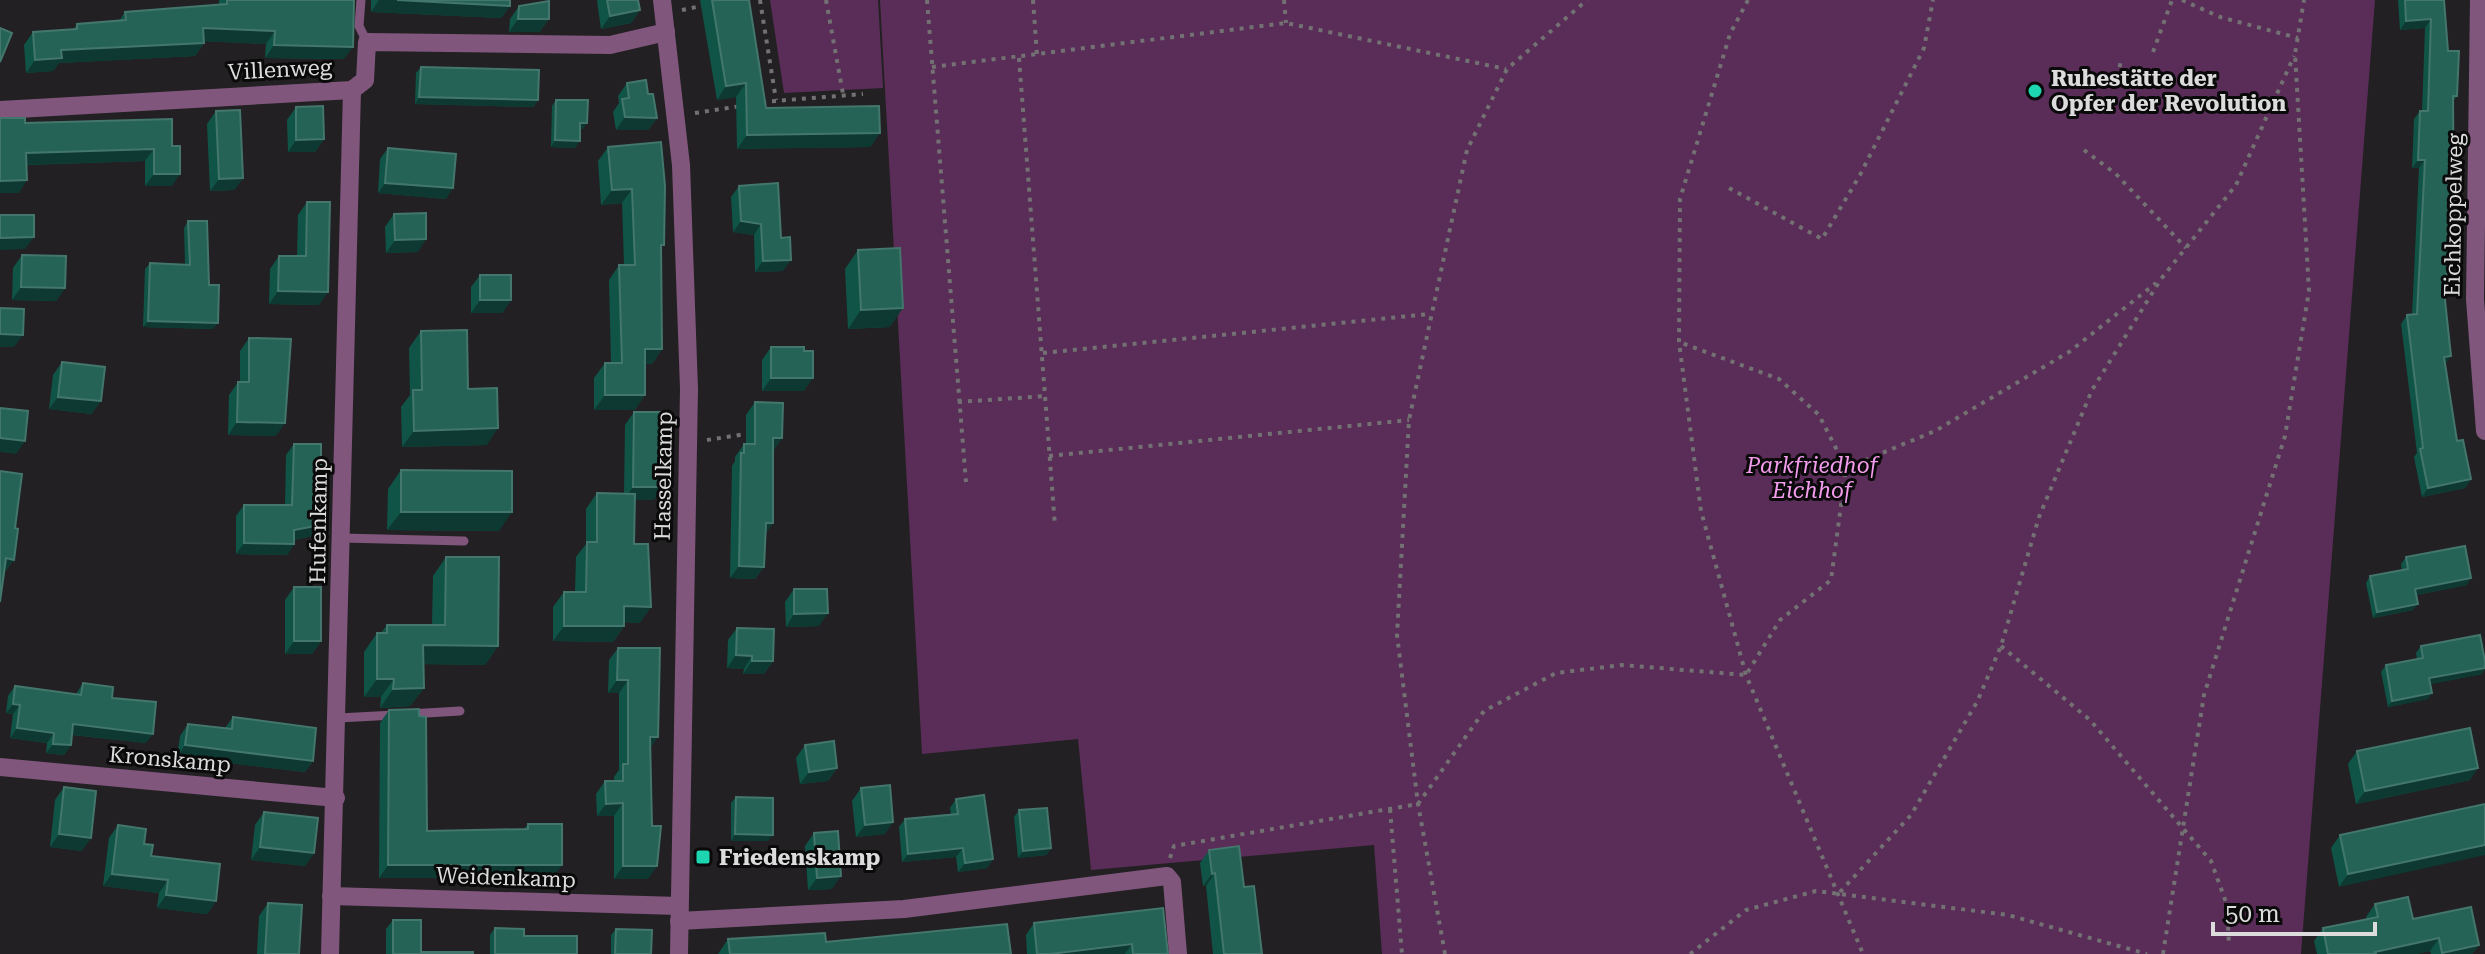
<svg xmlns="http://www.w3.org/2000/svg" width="2485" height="954" font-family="'Roboto Serif',serif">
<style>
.green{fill:#592d57}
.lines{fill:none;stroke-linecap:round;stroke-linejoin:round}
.path{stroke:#737173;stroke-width:4;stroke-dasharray:4 6;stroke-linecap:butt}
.service{stroke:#80567d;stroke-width:9}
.minor{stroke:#80567d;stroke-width:18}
.wall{fill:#105447}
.shaded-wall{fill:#0e3932}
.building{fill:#266357;stroke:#43766c;stroke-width:2}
.poi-dot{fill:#1dd5b1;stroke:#0b0a0b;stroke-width:3}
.labels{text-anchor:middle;stroke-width:6;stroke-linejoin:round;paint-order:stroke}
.street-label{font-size:22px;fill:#dddcdd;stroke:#0b0a0b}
.poi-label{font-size:22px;font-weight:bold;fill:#dddcdd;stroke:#0b0a0b;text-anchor:start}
.park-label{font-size:22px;font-style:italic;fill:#f39cee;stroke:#0b0a0b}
</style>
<rect width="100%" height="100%" fill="#222022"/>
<g class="green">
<path d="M770 0H878L883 88 784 93Z"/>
<path d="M880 0H2375L2301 954H1382L1374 845 1091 870 1078 739 922 754Z"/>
</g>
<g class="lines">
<g class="path">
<path d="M760 0 776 100"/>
<path d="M826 0 843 94"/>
<path d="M927 0 966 482"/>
<path d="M1033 0 1037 55"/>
<path d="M1284 0 1286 23"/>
<path d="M1748 0 1730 34 1680 199 1679 342 1701 511 1746 675 1863 954"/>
<path d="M2182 0 2220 17 2298 38"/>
<path d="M682 10 701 6"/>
<path d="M2153 52 2172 0"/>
<path d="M1019 58 1055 526"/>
<path d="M2118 65 2125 66"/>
<path d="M932 67 1286 23 1506 69"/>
<path d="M762 102 863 94"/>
<path d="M695 113 741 106"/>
<path d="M2084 150 2116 174 2186 248"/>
<path d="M1729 188 1822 239 1860 175 1924 48 1933 0"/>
<path d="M1043 353 1429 314"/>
<path d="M958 402 1046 396"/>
<path d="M707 440 746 434"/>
<path d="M1049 456 1409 420"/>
<path d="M1846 468 1935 431 2069 352 2156 283"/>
<path d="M2001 646 2090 720 2211 861 2227 905 2229 945"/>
<path d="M1390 809 1402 954"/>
<path d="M1170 858 1174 846 1418 804 1484 711 1556 673 1622 665 1746 675 1780 620 1831 580 1846 468 1819 415 1779 379 1679 342"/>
<path d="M1840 892 1911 815 1977 702 2001 646 2039 517 2092 390 2161 279 2236 185 2294 56"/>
<path d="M1445 954 1418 804 1397 635 1409 420 1467 150 1507 69 1587 0"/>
<path d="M1690 954 1746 910 1816 891 2008 915 2147 954"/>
<path d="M2163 954 2204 695 2285 436 2309 291 2295 54 2304 0"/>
</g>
<g class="service">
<path d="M361 0 359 26 367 42"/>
<path d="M342 538 464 541"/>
<path d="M409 714 460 711"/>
<path d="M338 718 395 715"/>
</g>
<g class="minor">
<path d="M662 0 681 165 689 389 679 954"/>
<path d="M2479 0 2475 299 2485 431"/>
<path d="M0 110 352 90 365 80 367 42 610 45 666 32"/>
<path d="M0 767 336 798"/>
<path d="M331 896 679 906"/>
<path d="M679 921 904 909 1167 876 1172 882 1178 954"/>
<path d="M330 954 352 90"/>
</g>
</g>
<g class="wall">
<path d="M219 0H354L344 59 265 58 266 44 204 41V43L195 56 59 63 53 71 26 73 24 45 33 32 73 30 77 24 119 21 125 12 219 5Z"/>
<path d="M371 0H510V6L501 18 371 12Z"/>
<path d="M598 0H638L640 10 631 23 601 29 597 1Z"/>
<path d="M700 0H749L766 108 880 133 870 147 737 149 736 97 717 100Z"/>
<path d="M2398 0H2444L2448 51 2457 96 2453 101 2454 223 2449 230 2445 300V365L2457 441 2471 479 2465 488 2422 497 2414 457 2417 453 2401 324 2407 315H2412L2419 168H2412L2414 119 2420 111H2422L2425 28 2400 30Z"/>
<path d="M519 6 540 32H509L510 19Z"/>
<path d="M421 67 534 107 415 104 416 73Z"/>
<path d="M627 83 648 94 657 118 648 130H616L613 112 619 103 618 96Z"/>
<path d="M556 100 583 129H580L575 148 551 147 552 106Z"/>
<path d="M296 107 324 139 315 152H288L287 120Z"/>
<path d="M216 111 243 178 234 190 210 191 207 124Z"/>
<path d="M172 119V186H145V161L27 165 19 193 25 123Z"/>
<path d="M661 142 662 349 652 364H645L635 410H594V378L605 363H611L609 280 619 265H624L622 203 601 205 598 161 608 147Z"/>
<path d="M388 148 446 199 378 193 380 159Z"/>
<path d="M739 186 781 238 783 271 755 272 754 235 733 232 731 197Z"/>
<path d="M307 202 319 305 269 304 270 269 279 256H297L298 215Z"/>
<path d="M394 214 418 252 386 253 385 227Z"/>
<path d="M188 221 209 285 213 329 143 327 145 269 150 263 185 264 184 228Z"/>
<path d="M858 250 890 327 848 329 845 269Z"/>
<path d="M22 255 65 288 56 301 12 300 13 268Z"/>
<path d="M480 275 511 300 502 313H471V287Z"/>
<path d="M421 331 468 389 487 445 402 447 401 407 410 395 409 348Z"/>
<path d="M249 338 276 436 228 435 229 395 238 382H240V351Z"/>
<path d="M771 347 804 391H762V360Z"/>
<path d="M62 362 92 414 49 409 53 375Z"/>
<path d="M755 402 782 438 773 451V523L765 534 764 567 755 579 730 578 732 466 735 461V457L744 444H746V415Z"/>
<path d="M634 412 654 500H635L634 544 640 623 624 622V626L613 642 553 641V607L564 592H575L576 557 586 544V509L597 493 624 494 625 425Z"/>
<path d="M294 444 321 525 313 536 294 540V544L287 555 236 554V516L244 505H285L286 455Z"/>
<path d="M401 470 499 531 387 530 388 489Z"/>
<path d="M446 557 498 646 485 665 423 664 424 688 410 706 380 708 381 697H364V652L377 633H381L387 625H432L433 576Z"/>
<path d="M2406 557 2467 585 2416 595 2413 610 2373 618 2366 583 2370 576 2402 570 2401 564Z"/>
<path d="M294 587 321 641 312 654H285V600Z"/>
<path d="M794 589 819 626 786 627 785 602Z"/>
<path d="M737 628 773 661 764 674H743L744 669 727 668 728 640Z"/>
<path d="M2421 646 2482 674 2430 684 2428 699 2388 707 2381 672 2386 665 2417 659 2416 653Z"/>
<path d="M618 648 650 749 648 879H614V816H597L596 794 605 781H614V777L619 770V693H608L609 660Z"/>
<path d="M83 683 112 698 146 743 72 735 71 745 64 755 46 753 47 743 10 738 13 714 6 713 8 696 15 686 76 694Z"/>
<path d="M389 710 427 831 524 829 528 824 562 865 553 877 379 878 380 723Z"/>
<path d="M233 717 313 761 305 772 177 757 180 736 188 724 225 728Z"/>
<path d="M805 745 837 768 828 781 800 784 796 758Z"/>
<path d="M2357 751 2470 780 2356 804 2348 764Z"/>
<path d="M64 787 82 851 50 847 55 800Z"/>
<path d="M861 788 885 834 856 837 852 801Z"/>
<path d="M736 797 768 841H731V803Z"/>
<path d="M956 799 993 859 987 868 958 872 956 857 902 862 899 827 905 819 951 814 950 808Z"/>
<path d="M2485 804 2339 887 2331 848 2340 835Z"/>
<path d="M1019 810 1047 855 1018 858 1014 817Z"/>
<path d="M264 812 314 853 305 866 251 860 255 825Z"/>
<path d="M118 825 144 844 151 856 216 901 207 914 157 908 159 893 103 886 109 838Z"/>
<path d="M814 833 832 889 808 890 805 846Z"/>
<path d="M1209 850 1244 887 1262 954H1213L1206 886H1203L1200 863Z"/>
<path d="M268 903 299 954H257L259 916Z"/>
<path d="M2375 904 2413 919 2479 945 2472 954H2431L2430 951 2415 954H2317L2314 941 2323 928 2367 919 2366 917Z"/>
<path d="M1163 908 1168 954H1027L1026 935 1034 923Z"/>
<path d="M393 920 421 952 473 954H386V929Z"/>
<path d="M495 928 524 936 577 954H490V935Z"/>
<path d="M616 929 651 954H611V935Z"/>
<path d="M728 939 826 942 1011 954H718Z"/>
</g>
<g class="shaded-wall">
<path d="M379 0H397L510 6 501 18 371 12Z"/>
<path d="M640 10 631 23 601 29 610 16Z"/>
<path d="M518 19H549L540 32H509Z"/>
<path d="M2431 19 2425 28 2400 30 2406 21Z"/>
<path d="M203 28 275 31 266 44 194 41Z"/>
<path d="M204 43 195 56 59 63 53 71 26 73 35 60 61 50Z"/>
<path d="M274 45 353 47 344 59 265 58Z"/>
<path d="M746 83 736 97 717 100 726 86Z"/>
<path d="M419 97 538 100 534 107 415 104Z"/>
<path d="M625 117 657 118 648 130H616Z"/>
<path d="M580 123H587L583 129H576Z"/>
<path d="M880 133 870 147 737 149 747 135Z"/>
<path d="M324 139 315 152H288L296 140Z"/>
<path d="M555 140 580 141 575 148 551 147Z"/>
<path d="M154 149 145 161 18 165 26 153Z"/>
<path d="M2418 160H2425L2419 168H2412Z"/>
<path d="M154 174H180L172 186H145Z"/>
<path d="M243 178 234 190 210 191 219 179Z"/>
<path d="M27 180 19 193H0V181Z"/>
<path d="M385 183 453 188 446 199 378 193Z"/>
<path d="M632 189 622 203 601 205 612 190Z"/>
<path d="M741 221 761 224 754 235 733 232Z"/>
<path d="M34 237 25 249 0 250V238Z"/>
<path d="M426 239 418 252 386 253 395 240Z"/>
<path d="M791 260 783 271 755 272 763 261Z"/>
<path d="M21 287 65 288 56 301 12 300Z"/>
<path d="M278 291 328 292 319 305 269 304Z"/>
<path d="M480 300H511L502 313H471Z"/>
<path d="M903 308 890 327 848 329 861 310Z"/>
<path d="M148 321 218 323 213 329 143 327Z"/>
<path d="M0 334 23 335 14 347H0Z"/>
<path d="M645 349H662L652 364H635Z"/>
<path d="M2451 356 2445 365 2444 357Z"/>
<path d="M771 378H813L804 391H762Z"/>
<path d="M605 395H645L635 410H594Z"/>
<path d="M58 397 101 401 92 414 49 409Z"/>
<path d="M237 422 285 423 276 436 228 435Z"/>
<path d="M498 428 487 445 402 447 414 431Z"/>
<path d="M0 438 25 441 16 454 0 452Z"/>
<path d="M773 438H782L773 451Z"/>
<path d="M2471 479 2465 488 2422 497 2428 488Z"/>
<path d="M633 487H663L654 500H624Z"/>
<path d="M401 512H512L499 531 387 530Z"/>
<path d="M766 523H773L764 536Z"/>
<path d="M321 525 313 536 287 541 294 530Z"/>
<path d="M244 543 294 544 287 555 236 554Z"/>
<path d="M6 558 14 560 5 572H0Z"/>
<path d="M739 566 764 567 755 579 730 578Z"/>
<path d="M2471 578 2467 585 2410 596 2415 589Z"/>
<path d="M2418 604 2413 610 2373 618 2377 612Z"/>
<path d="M624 606 651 607 640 623 614 622Z"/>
<path d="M828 613 819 626 786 627 794 614Z"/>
<path d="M564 626H624L613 642 553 641Z"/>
<path d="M294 641H321L312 654H285Z"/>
<path d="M423 645 498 646 485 665 410 664Z"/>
<path d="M736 655 752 656 744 669 727 668Z"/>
<path d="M752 661H773L764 674H743Z"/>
<path d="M2485 668 2482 674 2425 685 2429 678Z"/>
<path d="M377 679H394L381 697H364Z"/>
<path d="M617 680H628L619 693H608Z"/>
<path d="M424 688 410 706 380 708 393 689Z"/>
<path d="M2432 693 2428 699 2388 707 2392 701Z"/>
<path d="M13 704 20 705 13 714 6 713Z"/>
<path d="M73 724 153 734 146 743 66 734Z"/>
<path d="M17 728 54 733 47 743 10 738Z"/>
<path d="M650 737H658L649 750Z"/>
<path d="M53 744 71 745 64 755 46 753Z"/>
<path d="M185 745 313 761 305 772 177 757Z"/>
<path d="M837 768 828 781 800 784 809 772Z"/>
<path d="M2478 768 2470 780 2356 804 2365 791Z"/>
<path d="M623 803 614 816H597L606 804Z"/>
<path d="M893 822 885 834 856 837 865 825Z"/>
<path d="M59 834 91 838 82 851 50 847Z"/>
<path d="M735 834 773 835 768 841H731Z"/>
<path d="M2485 845V855L2339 887 2348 874Z"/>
<path d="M260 847 314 853 305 866 251 860Z"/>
<path d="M963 848 956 857 902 862 908 854Z"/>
<path d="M1051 848 1047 855 1018 858 1023 851Z"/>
<path d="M993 859 987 868 958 872 965 863Z"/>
<path d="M388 865H562L553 877 379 878Z"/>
<path d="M623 866H657L648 879H614Z"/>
<path d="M1215 873 1206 886H1203L1212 874Z"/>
<path d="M112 874 168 880 159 893 103 886Z"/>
<path d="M841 876 832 889 808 890 817 878Z"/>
<path d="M166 895 216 901 207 914 157 908Z"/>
<path d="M2439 938 2430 951 2415 954H2373L2375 952Z"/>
<path d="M1132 944 1125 954H1050Z"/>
<path d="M2479 945 2472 954H2442V953Z"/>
</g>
<g class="building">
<path d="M227 0H354L353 47 274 45 275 31 203 28 204 43 61 50 62 58 35 60 33 32 77 29V24L126 20 125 12 227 4Z"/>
<path d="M397 0H510V6Z"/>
<path d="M607 0H638L640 10 610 16Z"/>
<path d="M712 0H749L766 108 879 106 880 133 747 135 746 83 726 86Z"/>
<path d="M2405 0H2444L2448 51H2459L2457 96H2453L2454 223H2450L2445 300 2451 356 2444 357 2457 441 2463 440 2471 479 2428 488 2420 449 2423 448 2407 315 2417 314 2425 160H2418L2420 111H2428L2431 19 2406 21Z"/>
<path d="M549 1V19H518L519 6Z"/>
<path d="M0 28 12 33 0 62Z"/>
<path d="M421 67 539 70 538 100 419 97Z"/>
<path d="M646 80 648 94H653L657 118 625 117 622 99 629 98 627 83Z"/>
<path d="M556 100H588L587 123H580V141L555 140Z"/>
<path d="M323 106 324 139 296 140V107Z"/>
<path d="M240 110 243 178 219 179 216 111Z"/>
<path d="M0 118H25V123L172 119V146H180V174H154V149L26 153 27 180 0 181Z"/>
<path d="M661 142 665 186 664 245H661L662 349H645V395H605V363H622L619 265H635L632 189 612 190 608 147Z"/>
<path d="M388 148 456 154 453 188 385 183Z"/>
<path d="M778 183 781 238 790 237 791 260 763 261 761 224 741 221 739 186Z"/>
<path d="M307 202H330L328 292 278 291 279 256H306Z"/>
<path d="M426 213V239L395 240 394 214Z"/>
<path d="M0 215H34V237L0 238Z"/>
<path d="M188 221H207L209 285H219L218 323 148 321 150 263 190 265Z"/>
<path d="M900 248 903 308 861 310 858 250Z"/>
<path d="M22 255 66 256 65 288 21 287Z"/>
<rect x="480" y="275" width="31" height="25"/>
<path d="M0 308 24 309 23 335 0 334Z"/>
<path d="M467 330 468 389 497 388 498 428 414 431 413 390H422L421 331Z"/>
<path d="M249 338 291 339 285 423 237 422 238 382H249Z"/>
<path d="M771 347H804V351H813V378H771Z"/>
<path d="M62 362 105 367 101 401 58 397Z"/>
<path d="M755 402 783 403 782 438H773V523H766L764 567 739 566 741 453H744V444H755Z"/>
<path d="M0 408 28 411 25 441 0 438Z"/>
<path d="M634 412H663V487H633Z"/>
<path d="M294 444H321V525L294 530V544L244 543V505H292Z"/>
<path d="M401 470 512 471V512H401Z"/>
<path d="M0 471 22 474 15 528 18 529 14 560 6 558 0 602Z"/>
<path d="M597 493 635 494 634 544H648L651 607 624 606V626H564V592H586L587 542H597Z"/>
<path d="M2465 546 2471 578 2415 589 2418 604 2377 612 2370 576 2408 569 2406 557Z"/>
<path d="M446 557H499L498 646 423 645 424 688 393 689 394 679H377V633H387V625H445Z"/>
<rect x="294" y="587" width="27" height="54"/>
<path d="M794 589H827L828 613 794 614Z"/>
<path d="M737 628 774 629 773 661H752V656L736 655Z"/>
<path d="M2480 635 2485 661V668L2429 678 2432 693 2392 701 2386 665 2423 658 2421 646Z"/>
<path d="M618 648H660L658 737H650L652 826H661L657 866H623V803L606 804 605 781H623V764H628V680H617Z"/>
<path d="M83 683 113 687 112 698 156 702 153 734 73 724 71 745 53 744 54 733 17 728 20 705 13 704 15 686 81 695Z"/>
<path d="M419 709V716L426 717 427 831 528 829V824H562V865H388L389 710Z"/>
<path d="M233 717 316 728 313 761 185 745 188 724 232 729Z"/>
<path d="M2470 728 2478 768 2365 791 2357 751Z"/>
<path d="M834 741 837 768 809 772 805 745Z"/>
<path d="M890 785 893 822 865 825 861 788Z"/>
<path d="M64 787 96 791 91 838 59 834Z"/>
<path d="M984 795 993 859 965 863 963 848 908 854 905 819 958 814 956 799Z"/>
<path d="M736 797 773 798V835L735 834Z"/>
<path d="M2485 804V845L2348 874 2340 835Z"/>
<path d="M1047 808 1051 848 1023 851 1019 810Z"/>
<path d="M264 812 318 818 314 853 260 847Z"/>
<path d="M118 825 146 829 144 844 153 845 151 856 220 864 216 901 166 895 168 880 112 874Z"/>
<path d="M838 831 841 876 817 878 814 833Z"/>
<path d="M1239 846 1244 887 1254 886 1262 954H1224L1215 873 1212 874 1209 850Z"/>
<path d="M2408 897 2413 919 2471 907 2479 945 2442 953 2439 938 2375 952 2376 954H2328L2323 928 2378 917 2375 904Z"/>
<path d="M268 903 302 905 299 954H265Z"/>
<path d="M1163 908 1168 954H1133L1132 944 1050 954H1037L1034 923Z"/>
<path d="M393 920H421V952H473V954H393Z"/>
<path d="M1007 924 1011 954H730L728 939 825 933 826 942Z"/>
<path d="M495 928 524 929V936H577V954H495Z"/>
<path d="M616 929 652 930 651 954H615Z"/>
</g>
<g class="poi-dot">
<circle cx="2035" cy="91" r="8"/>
<rect x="695" y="849" width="16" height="16" rx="4"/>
</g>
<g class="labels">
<g class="street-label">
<text transform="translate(280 69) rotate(-3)" y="8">Villenweg</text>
<text transform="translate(2453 215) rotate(-89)" y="8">Eichkoppelweg</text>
<text transform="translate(663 476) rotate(-89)" y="8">Hasselkamp</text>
<text transform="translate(318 521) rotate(-89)" y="8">Hufenkamp</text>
<text transform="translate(170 759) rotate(5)" y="8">Kronskamp</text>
<text transform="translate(506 877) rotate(2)" y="8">Weidenkamp</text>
</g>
<g class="poi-label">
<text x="2051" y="86">Ruhestätte der<tspan x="2051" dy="25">Opfer der Revolution</tspan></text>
<text x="719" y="865">Friedenskamp</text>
</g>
<g class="park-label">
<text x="1812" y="473">Parkfriedhof<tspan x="1812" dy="25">Eichhof</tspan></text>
</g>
</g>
<path d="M2213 922v12h162v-12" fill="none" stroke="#dddcdd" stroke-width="4"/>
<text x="2225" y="922" font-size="24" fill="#dddcdd" stroke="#0b0a0b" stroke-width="6" paint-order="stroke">50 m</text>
</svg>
